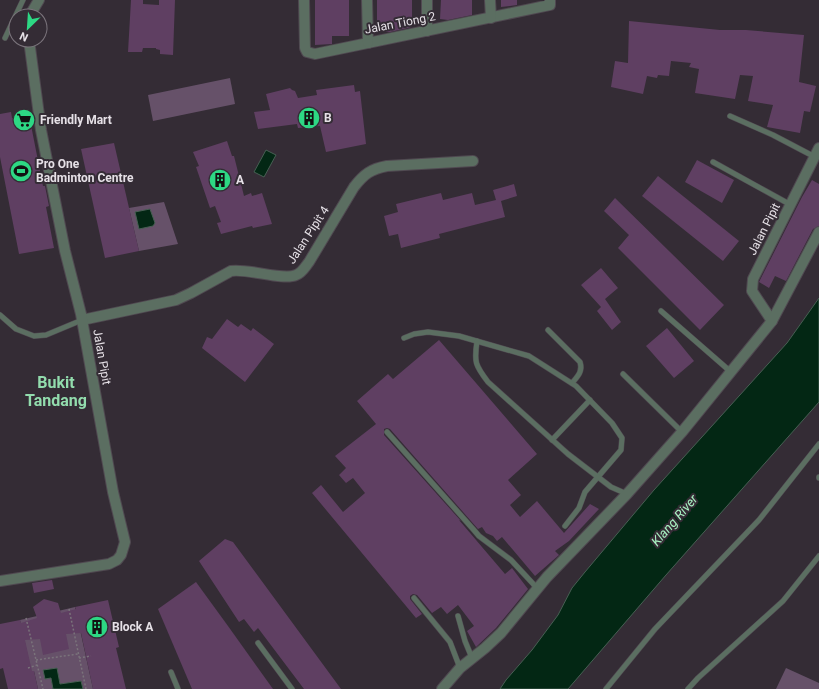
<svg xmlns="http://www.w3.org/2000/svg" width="819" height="689" font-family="Roboto,sans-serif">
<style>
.green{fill:#665169}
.water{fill:#032714;stroke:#475f53}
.building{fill:#5f3f62}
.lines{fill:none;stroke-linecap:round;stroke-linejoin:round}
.lane-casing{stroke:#504951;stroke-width:6}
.street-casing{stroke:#504951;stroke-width:12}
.path{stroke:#7a737b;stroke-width:1.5;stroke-dasharray:2 2;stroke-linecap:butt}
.lane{stroke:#5b6e61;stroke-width:5}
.street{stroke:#5b6e61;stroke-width:10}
.labels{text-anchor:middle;stroke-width:4;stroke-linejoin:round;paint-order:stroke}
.street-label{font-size:12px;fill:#e6e1e7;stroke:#342c35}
.poi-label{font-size:12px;font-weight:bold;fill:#e6e1e7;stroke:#342c35;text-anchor:start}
.water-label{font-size:13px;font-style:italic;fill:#a8f2c2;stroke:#342c35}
.district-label{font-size:16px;font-weight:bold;fill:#92dcad;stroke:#342c35}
</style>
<rect width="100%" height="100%" fill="#342c35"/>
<g class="green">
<path d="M230 78 235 104 153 121 148 95Z"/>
<path d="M164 202 178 244 139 251 129 208Z"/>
<path d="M75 607 93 689H83L81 681 60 684 57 668 51 678 53 689H38L34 671 29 672V661L20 620Z"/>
<path d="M786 668 819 683V689H776Z"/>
</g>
<g class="water">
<path d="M266 150 276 155 264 177 254 172Z"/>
<path d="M150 209 155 223 153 226 139 229 135 212Z"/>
<path d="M819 298V402L666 575 568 689H500L506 680 532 650 558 615 572 588 585 572 654 490 787 343Z"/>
<path d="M57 668 60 684 81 681 83 689H53L51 678 45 679 43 670Z"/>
</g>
<g class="building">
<path d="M131 0H143V4L159 5V0H175L173 55 160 54V50L156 49V48H143L142 52H128Z"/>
<path d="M315 0H349V36H332V44L315 45Z"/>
<path d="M377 0H412V27L390 32H377Z"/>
<path d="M441 0H472V15L448 20 440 19Z"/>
<path d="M501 0H517V5L501 7Z"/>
<path d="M629 21 720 30H746L804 35 799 82 816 86 810 112 804 111 800 133 767 127 773 105 748 101 753 76 740 75 735 99 695 93 699 69 689 67 691 63 671 61 669 76 658 75 657 78 647 76 643 94 611 87 615 61 628 63Z"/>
<path d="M354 85 355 92 360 91 366 144 326 152 320 126 298 128 297 124 258 129 254 112 270 110 266 94 290 88 292 90 295 91 298 98 317 95 316 90Z"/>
<path d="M11 112 12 118 29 115 43 186H45L49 206 46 207 54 248 19 254 0 157V114Z"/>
<path d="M227 141 232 156H234L244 196 251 193 252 196 262 193 272 224 253 228 252 226 221 234 217 223 221 222 215 206 210 208 196 167 199 166 193 152Z"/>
<path d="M114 143 139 251 105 258 81 149Z"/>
<path d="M697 160 734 180 722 203 685 182Z"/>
<path d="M658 176 739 241 723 261 642 196Z"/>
<path d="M812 180 819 184V226L813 229 786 281 775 276 769 288 759 282 802 197Z"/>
<path d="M514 184 517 196 501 201 505 217 439 234 440 238 401 248 398 234 389 236 384 216 398 212 396 204 441 193 443 200 472 193 475 205 496 200 493 190Z"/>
<path d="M615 198 724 305 700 330 618 248 629 235 604 211Z"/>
<path d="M601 268 618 288 605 299 621 322 612 330 597 311 601 307 581 285Z"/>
<path d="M227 319 238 327 241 324 251 331 253 328 274 344 245 382 202 348 207 337 212 339Z"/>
<path d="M667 328 694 361 674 378 646 346Z"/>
<path d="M439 340 537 454 508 480 521 495 510 505 520 517 537 501 564 533 590 504 599 509 569 541 555 551 559 555 535 576 502 537 497 541 493 536 486 533 482 527 478 529 390 429 387 428 384 429V435L461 521 459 520 505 574 512 568 528 589 496 628 476 647 467 631 474 626 458 605 447 614 441 607 432 613 417 595 413 594 410 596V599L422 614 416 618 312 493 321 485 343 512 365 493 353 478 346 483 339 475 346 468 335 456 376 424 357 401 388 374 393 379Z"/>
<path d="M225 539 233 542 341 689H304L258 628 254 632 244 619 239 622 199 561Z"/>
<path d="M52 580 54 589 34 593 32 583Z"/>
<path d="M196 582 228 626 273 689H192L158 609Z"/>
<path d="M44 599 58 603 61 613 76 609 75 607 108 600 119 647 116 648 126 689H93L81 633 66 634 69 649 43 655 40 639 25 640 32 671H34L38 689H8L3 668 0 669V624L20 620 21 623 37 618 33 607Z"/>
</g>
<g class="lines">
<g class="lane-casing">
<g id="lane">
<path d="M5 38 23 0"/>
<path d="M730 116 773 135 815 157"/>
<path d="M713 162 791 205"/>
<path d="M661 311 731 372"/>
<path d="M0 315 16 329 34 336 46 335 82 320"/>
<path d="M548 330 580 362C583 371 578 376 572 383"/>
<path d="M404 338 414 334 428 332 459 336 529 356 576 386 612 423 622 438 621 450 585 492 579 508 565 526"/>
<path d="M477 341C474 362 475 365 488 382L568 454 611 487 627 494"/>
<path d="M623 374 682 432"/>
<path d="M387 432 473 529 479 536 511 560 537 588"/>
<path d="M552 440 590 400"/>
<path d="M819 477V478"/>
<path d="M414 598 450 642 460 668"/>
<path d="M458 616 465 641 472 658"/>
<path d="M258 643 292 689"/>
<path d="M171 672 178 689"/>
<path d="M606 689 655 629 759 520 819 444"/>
<path d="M688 689 698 678 783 601 819 556"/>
</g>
</g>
<g class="street-casing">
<g id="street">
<path d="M304 0 305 48 307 52 315 54 550 5V0"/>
<path d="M367 0 368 43"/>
<path d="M427 0V31"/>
<path d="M490 0 491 18"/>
<path d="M31 16 33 10 39 0"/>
<path d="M82 320 176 300 191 293 231 271C248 268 283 281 296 275 302 273 305 267 309 262L354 187C364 174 371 169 387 166L473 161"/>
<path d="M772 321 752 291 753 279 819 148"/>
<path d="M0 581 109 564 117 560 121 555 125 542 113 492 81 314 65 251 41 130 29 40"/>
<path d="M442 689 460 668 485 648 501 633 547 577 627 494 682 432 772 321 819 232"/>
</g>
</g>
<g class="path">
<path d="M69 609 86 689"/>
<path d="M26 618 43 689"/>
<path d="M79 658 91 656"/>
<path d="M36 660 78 654"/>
<path d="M28 668 37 665"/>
</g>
<use href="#lane" class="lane"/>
<use href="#street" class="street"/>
</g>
<defs>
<g id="building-disc" transform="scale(1.15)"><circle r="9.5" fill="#2dd884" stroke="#342c35"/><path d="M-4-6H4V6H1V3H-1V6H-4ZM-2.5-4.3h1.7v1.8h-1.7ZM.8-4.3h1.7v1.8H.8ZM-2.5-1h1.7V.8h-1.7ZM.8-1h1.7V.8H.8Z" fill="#111"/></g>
<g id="supermarket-disc" transform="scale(1.15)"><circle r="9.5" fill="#2dd884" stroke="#342c35"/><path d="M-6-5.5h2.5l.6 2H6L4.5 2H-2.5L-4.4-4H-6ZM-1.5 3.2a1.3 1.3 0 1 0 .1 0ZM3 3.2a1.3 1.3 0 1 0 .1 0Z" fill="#111"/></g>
<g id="stadium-disc" transform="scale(1.15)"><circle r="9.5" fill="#2dd884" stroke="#342c35"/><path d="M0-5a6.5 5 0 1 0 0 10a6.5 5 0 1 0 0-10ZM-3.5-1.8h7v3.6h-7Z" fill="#111"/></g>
</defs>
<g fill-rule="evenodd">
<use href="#building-disc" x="309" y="118"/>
<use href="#supermarket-disc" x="24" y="120"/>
<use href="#stadium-disc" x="21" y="171"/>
<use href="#building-disc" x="220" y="180"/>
<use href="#building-disc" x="97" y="627"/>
</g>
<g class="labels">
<g class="street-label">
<text transform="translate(400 23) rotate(-11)" y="4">Jalan Tiong 2</text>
<text transform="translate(764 229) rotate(-63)" y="4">Jalan Pipit</text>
<text transform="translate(308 235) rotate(-57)" y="4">Jalan Pipit 4</text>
<text transform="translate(102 357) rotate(80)" y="4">Jalan Pipit</text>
</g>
<g class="poi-label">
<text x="324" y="122">B</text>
<text x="40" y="124">Friendly Mart</text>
<text x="36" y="168">Pro One<tspan x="36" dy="14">Badminton Centre</tspan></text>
<text x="236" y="184">A</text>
<text x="112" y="631">Block A</text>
</g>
<g class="water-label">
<text transform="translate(674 520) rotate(-49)" y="5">Klang River</text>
</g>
<g class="district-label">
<text x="56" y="388">Bukit<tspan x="56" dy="18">Tandang</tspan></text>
</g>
</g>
<g transform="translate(28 28) rotate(205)"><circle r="19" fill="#342c35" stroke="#7b747c"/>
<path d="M0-3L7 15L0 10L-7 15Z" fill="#2dd884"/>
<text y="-6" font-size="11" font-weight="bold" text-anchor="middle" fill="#e6e1e7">N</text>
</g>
</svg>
